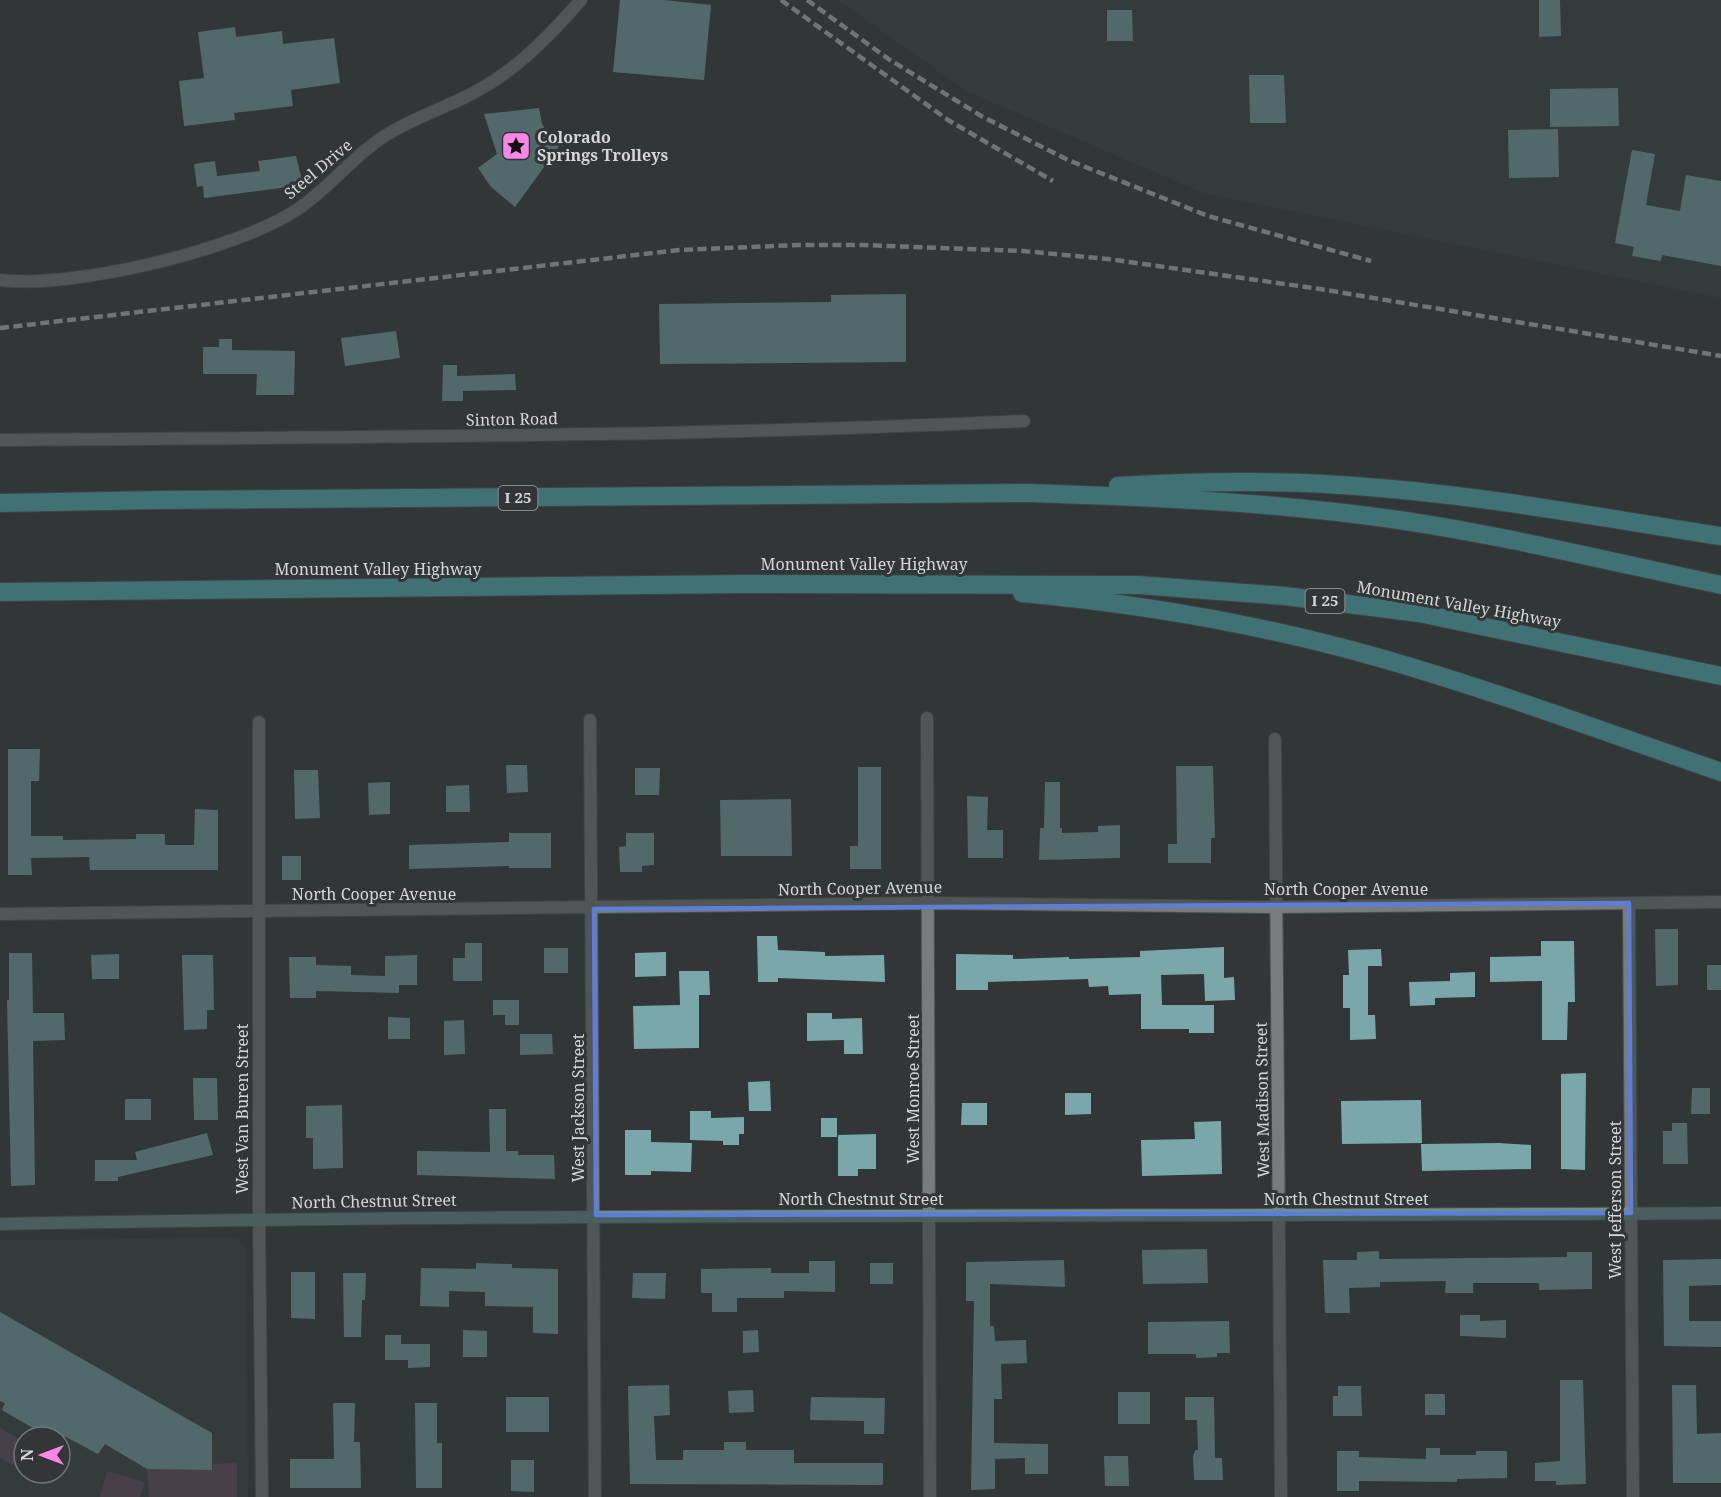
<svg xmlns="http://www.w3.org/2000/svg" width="1721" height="1497" font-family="'Noto Serif',serif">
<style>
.built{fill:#354242;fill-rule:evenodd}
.green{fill:#624c5d}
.building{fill:#7aa7aa}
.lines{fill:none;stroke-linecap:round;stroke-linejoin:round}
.minor-casing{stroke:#4e5252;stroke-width:14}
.secondary-casing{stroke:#4e5252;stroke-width:14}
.motorway-casing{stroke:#4e5252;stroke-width:20}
.minor{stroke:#777d7d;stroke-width:12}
.secondary{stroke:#6c8f91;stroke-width:12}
.motorway{stroke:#51b9c0;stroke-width:18}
.rail{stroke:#bcbfbf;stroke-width:4.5;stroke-dasharray:9 4.5;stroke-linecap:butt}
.marked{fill:none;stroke:#5d7ed8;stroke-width:4.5;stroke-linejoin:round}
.labels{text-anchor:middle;stroke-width:6;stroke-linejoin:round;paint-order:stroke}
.shield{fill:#323637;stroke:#a3a7a7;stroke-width:1.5}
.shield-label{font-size:15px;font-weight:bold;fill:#d4d7d7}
.poi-label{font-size:16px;font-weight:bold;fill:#d4d7d7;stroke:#323637;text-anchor:start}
.street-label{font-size:16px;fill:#d4d7d7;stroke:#323637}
</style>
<rect width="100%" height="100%" fill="#323637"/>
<g class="built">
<path d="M838 0H1721V298L1203 193 966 91Z"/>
<path d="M229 1238 239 1239 244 1244 245 1252 248 1497H0V1240ZM24 1437H60V1473H24Z"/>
</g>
<g class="green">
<path d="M0 1428 24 1442V1458L18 1468 0 1458Z"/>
<path d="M237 1463V1497H149L147 1469 212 1470 213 1464Z"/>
<path d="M107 1471 145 1482 140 1497H100Z"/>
</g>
<g class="building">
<path d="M620 0H664L711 5 704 80 613 72Z"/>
<path d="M1539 0H1560L1561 36 1539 37Z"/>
<path d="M1107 10H1132L1133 41H1107Z"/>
<path d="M235 27 236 37 282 31 283 44 334 38 340 83 291 90 293 106 234 113 235 120 184 126 179 81 204 78 198 32Z"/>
<path d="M1249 75H1284L1286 123H1250Z"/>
<path d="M1618 88 1619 126 1550 127V89Z"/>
<path d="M539 108 542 124 549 135 560 145 515 207 491 187 478 168 497 154 484 114Z"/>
<path d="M1558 129 1559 177 1509 178 1508 130Z"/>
<path d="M1632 150 1655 154 1646 205 1680 211 1686 175 1721 181V266L1662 255 1661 261 1632 256 1634 247 1615 243Z"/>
<path d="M296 156 303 185 204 198 203 186 197 187 194 164 215 161 217 176 260 171 258 161Z"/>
<path d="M906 294V362L660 364 659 304 831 302V295Z"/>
<path d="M396 331 400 358 345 366 341 338Z"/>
<path d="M219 339H232V350L295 351 294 395H256L257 374H203V347H219Z"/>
<path d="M443 365H457V376L515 374 516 390 463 391V401H442Z"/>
<path d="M8 749H40L39 781H31V836H63V840L136 839V834H165V845H194L195 809 218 810V870H90L89 857 31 858 32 875H8Z"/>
<path d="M506 765H527L528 792 507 793Z"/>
<path d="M1176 766H1213L1215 838H1211V863H1168V844H1177Z"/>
<path d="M858 767H881V869H850V846H858Z"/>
<path d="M635 768H660L659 795H635Z"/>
<path d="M294 770H318L320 818 295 819Z"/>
<path d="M390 782V814L369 815 368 783Z"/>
<path d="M1045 782H1060V828H1062V833L1098 832V826L1120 825V858L1039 860 1040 828H1044Z"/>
<path d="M469 785 470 812H446V786Z"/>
<path d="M967 796 988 797 987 830H1003V858H968Z"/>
<path d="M791 799 792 856H721L720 800Z"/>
<path d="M509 833H551V868H509V866L409 869V845L509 842Z"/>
<path d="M626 833H654V865L642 866V872H620L619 847 626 846Z"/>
<rect x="282" y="856" width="19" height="24"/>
<path d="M1655 929H1678V985L1656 986Z"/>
<path d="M757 936H777L778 950 825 952V956L884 955 885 982 778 978V982H758Z"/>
<path d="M1541 941H1574L1575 1002H1568L1567 1040H1542V981L1490 982V957L1541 956Z"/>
<path d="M465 943H482V981H453V958H465Z"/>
<path d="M1224 947V978L1234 977 1235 1000 1205 1001 1204 974 1161 975 1162 1005H1214V1033H1189V1029H1141V994L1109 995 1108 986 1089 987 1088 979 988 982V990H956V954L1013 955V959L1069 957V959L1140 957V951Z"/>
<rect x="544" y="948" width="24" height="25"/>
<path d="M1381 949 1382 966H1368V1015H1375L1376 1039 1350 1040V1008H1343V975H1349L1348 950Z"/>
<path d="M666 952V976L635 977V953Z"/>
<path d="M9 953H32L33 1013H64L65 1040 33 1041 35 1185 11 1186 7 1000H9Z"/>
<path d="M119 954V979H92L91 955Z"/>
<path d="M182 955H213L214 1010H207V1029L184 1030Z"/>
<path d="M417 955V985H399V993L316 991V998H290L289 957H316V965L351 966V975L385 976V956Z"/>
<rect x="1707" y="965" width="14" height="25"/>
<path d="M679 971H709L710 995H699V1048L634 1049 633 1006 680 1005Z"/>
<path d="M1475 972V997L1435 998V1005L1410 1006 1409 982 1450 981V973Z"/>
<path d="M493 1000H519V1025H505V1015H493Z"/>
<path d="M807 1013H832V1019L862 1018 863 1054H844V1040L807 1041Z"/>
<path d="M388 1017 410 1018V1039H388Z"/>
<path d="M464 1020 465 1054 444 1055V1021Z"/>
<path d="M520 1034H552L553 1054 520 1055Z"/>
<path d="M1586 1073 1585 1170 1561 1169V1074Z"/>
<path d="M193 1078H217L218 1120H194Z"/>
<path d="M770 1081 771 1111H749L748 1082Z"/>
<path d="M1692 1088H1710V1114H1691Z"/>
<path d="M1065 1093H1091V1114L1065 1115Z"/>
<rect x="125" y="1099" width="26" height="21"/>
<path d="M1421 1100 1422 1143 1342 1144 1341 1101Z"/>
<path d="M962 1103H987V1125H961Z"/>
<path d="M342 1105 343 1168 313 1169V1138H306V1106Z"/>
<path d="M489 1109H506V1151H518V1155H554L555 1179 417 1175V1151L490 1152Z"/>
<path d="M690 1111H711V1118L744 1117V1134H739V1145H723V1141L690 1140Z"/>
<rect x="821" y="1118" width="16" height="19"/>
<path d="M1221 1121 1222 1174 1142 1176 1141 1140 1195 1139 1194 1122Z"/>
<path d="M1672 1123H1687L1688 1164H1663V1131H1672Z"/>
<path d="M625 1130H651V1142L692 1143 691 1172 651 1171V1175H625Z"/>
<path d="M207 1133 213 1155 118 1177V1181H95V1160H137L135 1152Z"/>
<path d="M876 1134V1169H858V1176H838V1135Z"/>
<path d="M1499 1143 1531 1145V1169L1422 1171 1421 1144Z"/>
<path d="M1207 1249 1208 1283 1143 1284 1142 1250Z"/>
<path d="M1379 1251V1259L1567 1257V1252H1592V1289L1539 1290V1283H1473V1293H1445L1446 1281 1380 1282V1287L1349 1288 1350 1313H1325L1323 1260H1357V1252Z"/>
<path d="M1721 1259V1285L1689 1286V1321H1721V1347L1664 1346 1663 1260Z"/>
<path d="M1064 1260 1065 1287 990 1284V1326H994L995 1341 1026 1340 1027 1363 1001 1364 1002 1399H994V1443L1048 1444V1474H1025V1458L995 1459V1489L971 1490 974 1301H966V1262Z"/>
<path d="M809 1261H835V1292L784 1291V1298H737V1312H712V1293H701V1269L771 1268V1273H809Z"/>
<path d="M476 1263 512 1264V1268L558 1269V1334L533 1333V1307L485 1306V1292L449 1291V1307L420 1306 421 1268 476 1269Z"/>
<rect x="870" y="1263" width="23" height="21"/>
<path d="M291 1272H315V1319L291 1318Z"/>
<path d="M343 1273H366L365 1300H362L361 1337H344Z"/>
<path d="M633 1273H666L665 1299 632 1298Z"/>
<path d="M0 1312 212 1433V1470L147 1469 105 1444 98 1454 66 1437H48L2 1410 5 1403 0 1401Z"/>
<path d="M1460 1315H1480V1321L1506 1320V1338L1460 1336Z"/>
<path d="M1229 1321 1230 1353H1217V1357L1196 1358V1354H1148V1322Z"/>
<path d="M463 1330 487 1331V1357H463Z"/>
<path d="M758 1330 759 1352 743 1353V1331Z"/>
<path d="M385 1335H401V1344H430V1367L408 1368V1360H385Z"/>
<path d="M1560 1380H1583L1586 1484 1556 1485V1481H1535V1463L1560 1461Z"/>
<path d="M669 1385 670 1415 654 1416 656 1460H683V1450H724V1442H746V1450H794V1463H883V1485L630 1484 628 1386Z"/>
<path d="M1672 1385H1696L1697 1434 1721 1433V1483H1673Z"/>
<path d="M1338 1386H1361L1362 1416H1333V1396H1338Z"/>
<path d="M753 1390 754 1412 729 1413 728 1391Z"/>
<rect x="1118" y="1392" width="32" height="32"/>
<rect x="1425" y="1394" width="20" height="21"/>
<rect x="506" y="1397" width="43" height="35"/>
<path d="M811 1397 885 1398 884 1434H864V1421L810 1420Z"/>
<path d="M1185 1397H1214L1215 1458H1222L1223 1480H1194L1193 1457 1195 1450H1198L1197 1420H1185Z"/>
<path d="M333 1403H355L354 1442H360L361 1488H290V1459H334Z"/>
<path d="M415 1403H437V1443H442V1488H416Z"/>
<path d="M1426 1448H1440V1455H1476V1451H1507V1478L1457 1479V1482L1359 1481V1491H1337V1451H1359V1457L1426 1459Z"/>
<path d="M1104 1456H1128L1129 1486H1105Z"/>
<path d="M511 1460H534V1492L511 1491Z"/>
</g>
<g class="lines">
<g class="minor-casing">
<g id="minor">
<path d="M0 280C73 289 237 250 298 209 332 186 357 151 393 131 419 116 449 106 475 92 517 70 550 35 581 0"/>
<path d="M0 440C341 437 683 437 1024 421"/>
<path d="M927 718 930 1497"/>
<path d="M590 720 595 1497"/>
<path d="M259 722V1219L262 1497"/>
<path d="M1275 739 1281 1497"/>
<path d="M1629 903 1633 1497"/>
<path d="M0 914 928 903 1275 907 1721 902"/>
</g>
</g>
<g class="secondary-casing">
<path id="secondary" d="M0 1224C574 1213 1147 1217 1721 1213"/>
</g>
<g class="motorway-casing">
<g id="motorway">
<path d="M1118 486C1201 481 1285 480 1368 487 1486 496 1604 518 1721 536"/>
<path d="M0 503 158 500 1030 493C1151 497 1272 502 1392 519 1503 535 1612 562 1721 585"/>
<path d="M0 592 741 584 1138 585 1285 596 1419 613 1721 676"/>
<path d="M1022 593C1142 604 1264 625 1380 658 1495 691 1608 733 1721 772"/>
</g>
</g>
<use href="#minor" class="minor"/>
<use href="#secondary" class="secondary"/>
<use href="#motorway" class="motorway"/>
<g class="rail">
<path d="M781 0 948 120 1053 181"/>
<path d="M807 0 890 60 983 117 1068 160 1208 216 1371 261"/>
<path d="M0 328 679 250 799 245H863L1023 251 1108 259 1320 289 1721 356"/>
</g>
</g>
<path d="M0 0H1721V1497H0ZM1629 903 1631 1213 596 1215 594 909Z" fill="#323637" fill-opacity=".55" fill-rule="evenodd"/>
<path class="marked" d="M1629 903 1631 1213 596 1215 594 909Z"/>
<defs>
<g id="sight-square" transform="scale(1.5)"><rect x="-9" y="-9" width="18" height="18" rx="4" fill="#fa87e7" stroke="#323637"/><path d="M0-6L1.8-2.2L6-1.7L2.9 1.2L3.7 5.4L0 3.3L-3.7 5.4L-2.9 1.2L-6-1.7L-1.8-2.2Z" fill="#111"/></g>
</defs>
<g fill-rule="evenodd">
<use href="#sight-square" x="516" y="146"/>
</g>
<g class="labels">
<g class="shield">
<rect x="498.5" y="486" width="39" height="24" rx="4.5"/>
<rect x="1305.5" y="589" width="39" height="24" rx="4.5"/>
</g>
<g class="shield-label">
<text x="518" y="503">I 25</text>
<text x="1325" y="606">I 25</text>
</g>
<g class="poi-label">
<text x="537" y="143">Colorado<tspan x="537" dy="18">Springs Trolleys</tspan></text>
</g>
<g class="street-label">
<text transform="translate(318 169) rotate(-40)" y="6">Steel Drive</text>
<text transform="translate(512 419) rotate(-1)" y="6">Sinton Road</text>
<text x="864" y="570">Monument Valley Highway</text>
<text x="378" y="575">Monument Valley Highway</text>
<text transform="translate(1459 604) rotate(10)" y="6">Monument Valley Highway</text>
<text transform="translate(860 888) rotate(-1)" y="6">North Cooper Avenue</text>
<text x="1346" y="895">North Cooper Avenue</text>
<text x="374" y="900">North Cooper Avenue</text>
<text transform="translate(913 1089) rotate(-90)" y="6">West Monroe Street</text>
<text transform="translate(1262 1100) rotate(-91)" y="6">West Madison Street</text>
<text transform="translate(578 1108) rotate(-90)" y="6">West Jackson Street</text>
<text transform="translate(242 1109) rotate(-90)" y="6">West Van Buren Street</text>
<text x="861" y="1205">North Chestnut Street</text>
<text x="1346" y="1205">North Chestnut Street</text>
<text transform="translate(1615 1200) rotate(-90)" y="6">West Jefferson Street</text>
<text transform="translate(374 1201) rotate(-1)" y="6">North Chestnut Street</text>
</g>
</g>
<g transform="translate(42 1455) rotate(270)"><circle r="28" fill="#323637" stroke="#737677" stroke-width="1.5"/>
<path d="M0-4.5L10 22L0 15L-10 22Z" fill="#fa87e7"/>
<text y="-9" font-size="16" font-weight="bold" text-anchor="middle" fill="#d4d7d7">N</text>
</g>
</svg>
